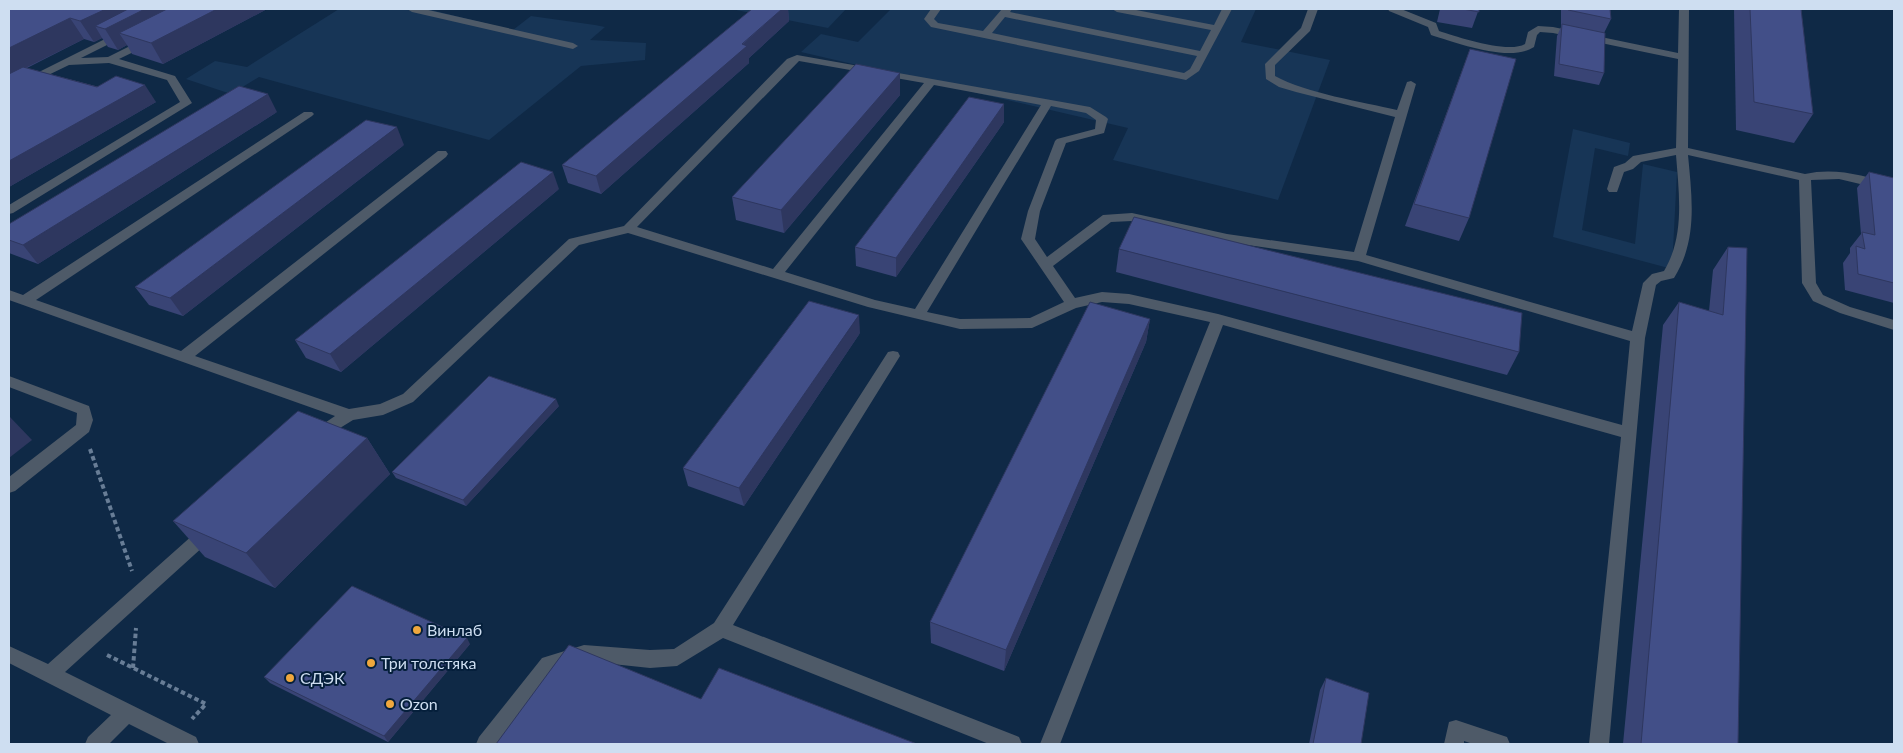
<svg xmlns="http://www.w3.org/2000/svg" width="1903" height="753" font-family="Lato,sans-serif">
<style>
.built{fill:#173556}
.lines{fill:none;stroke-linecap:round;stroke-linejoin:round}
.path{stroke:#687d96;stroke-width:4;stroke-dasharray:4.5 3;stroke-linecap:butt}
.minor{fill:#4e5a68;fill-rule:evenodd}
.wall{fill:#394475}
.shaded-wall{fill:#2e375f}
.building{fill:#424f88;stroke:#2e375f}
.poi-dot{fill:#efa73d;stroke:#051f3b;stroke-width:2}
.labels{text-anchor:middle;stroke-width:4;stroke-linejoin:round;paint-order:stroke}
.near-poi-label{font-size:16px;fill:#cedef1;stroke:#051f3b;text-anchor:start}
</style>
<rect width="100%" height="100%" fill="#0f2946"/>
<g class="built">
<path d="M339 9H427L513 30 531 16 595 25 605 27 590 40 646 43 645 60 581 66 489 140 259 77 231 94 186 79 215 61 247 67Z"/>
<path d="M731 9H846L828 28Z"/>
<path d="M891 9H1256L1241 42 1330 60 1278 200 1113 160 1128 128 801 52 821 34 858 42Z"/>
<path d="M1573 129 1630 143 1628 156 1595 148 1582 230 1635 244 1643 164 1677 172 1672 269 1553 237Z"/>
</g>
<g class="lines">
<g class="path">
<path d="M90 449 132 571"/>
<path d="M107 655 206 704 192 719"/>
<path d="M133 668 136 628"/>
</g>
<g class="minor">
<path d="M407 9H424L573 43 578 46 573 49 412 12Z"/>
<path d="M931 9H941L934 19 938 23 983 31 1002 9H1012L1010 12 1200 51 1211 30 1117 12 1112 9H1131L1214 25 1222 9H1232L1199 71 1186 80 931 27 924 19ZM1005 17 1197 56 1190 69 1184 73 992 33Z"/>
<path d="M1308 9H1318L1310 31 1275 65V76C1305 93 1363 102 1397 110L1407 82 1411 81 1416 84 1366 255 1632 331 1643 283 1652 274 1664 271C1685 236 1679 194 1676 155L1641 162 1633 169 1624 172 1617 192H1609L1607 189 1614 167 1625 163 1633 156 1676 148 1678 59 1553 33 1540 32 1537 35 1534 47C1510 63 1457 43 1431 35L1428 27 1389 11 1388 9H1401L1436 23 1439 31C1458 37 1508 54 1525 44L1528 32 1538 26 1553 27 1678 53 1679 9H1689L1688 148 1805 174C1836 167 1864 176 1894 184V192L1839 179 1811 180 1816 283 1823 295 1850 307 1894 320V330L1840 313 1813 301 1802 283 1799 180 1688 155C1692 198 1698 240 1674 278L1661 281 1656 285 1645 338 1609 744H1589L1621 437 1223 325 1060 744H1040L1210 322 1129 304 1102 302 1076 308 1032 328 960 329 868 307 628 233 579 245 413 402 383 415 353 420 319 441 313 439 311 435 313 431 335 416 9 300V290L23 295 304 112H312L314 114 312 116 36 300 181 351 438 151H446L448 154 446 157 195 356 349 409 380 404 403 394 569 239 624 226 787 59 797 55 1090 107 1106 117 1108 119 1104 133 1066 143 1040 211 1035 239 1047 257 1103 215 1132 213 1227 234 1354 252 1395 117 1296 92 1279 87 1266 79 1265 64 1301 28ZM799 61 924 83 773 269 637 227ZM934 85 1041 105 915 309 875 300 785 272ZM1051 106 1086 113 1096 120 1095 129 1057 139 1055 141 1028 211 1021 239 1064 302 1030 318 960 319 927 312ZM1132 221 1227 242 1358 261 1630 341 1622 425 1218 314 1129 294 1102 292 1075 298 1053 266 1111 222Z"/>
<path d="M123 30 128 33 127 35 81 58 108 57 144 39H152L153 41 152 43 119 59 175 76 192 103 13 213 9 214V205L180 102 167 80 109 63 69 65 9 94V87Z"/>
<path d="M893 351 898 352 900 356 733 625 1019 737 1022 744H989L723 638 677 666 650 668 584 661 555 671 498 744H476L479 737 542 658 584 645 650 650 674 649 714 623 888 352Z"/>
<path d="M9 376 89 406 93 420 89 432 15 491 9 493V477L76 425 77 413 9 387Z"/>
<path d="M209 524 215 526 218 531 215 536 65 672 196 737 199 744H169L129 724 109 744H85L88 737 111 715 9 663V646L48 664 203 526Z"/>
<path d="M1456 720 1507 737 1510 744H1473L1464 741V744H1444L1449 722Z"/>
</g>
</g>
<g class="wall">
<path d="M9 9H267L163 64 132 54 127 45 118 50 108 47 102 38 94 42 84 39 27 68 156 102 9 187Z"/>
<path d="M752 9H788L789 21 749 58V63L601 194 568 183 562 165Z"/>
<path d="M1440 9H1479L1472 28 1437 22Z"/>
<path d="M1561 9H1610L1611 19 1604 33V73L1599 85 1554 76 1557 36 1561 27Z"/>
<path d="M1734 9H1801L1813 114 1794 143 1736 130Z"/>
<path d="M1470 49 1469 218 1459 241 1405 226Z"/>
<path d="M900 73V95L784 233 736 220 732 197Z"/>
<path d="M1004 104V122L896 277 856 266 855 247Z"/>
<path d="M277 112 38 264 9 253V224Z"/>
<path d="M404 145 183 316 149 305 135 287Z"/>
<path d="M1869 172 1894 178V303L1845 290 1843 263 1850 253V248L1861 234 1857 188Z"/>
<path d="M559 189 341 372 306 358 295 340Z"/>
<path d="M1728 247 1738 744H1623L1663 325 1679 302 1709 311 1713 270Z"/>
<path d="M1119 249 1519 352 1507 375 1116 272Z"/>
<path d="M1150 319 1146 342 1004 671 931 643 930 622Z"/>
<path d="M860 333 744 506 688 486 683 468Z"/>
<path d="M559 406 466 506 396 478 392 472Z"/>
<path d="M367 438 390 474 275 588 205 557 173 521Z"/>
<path d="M470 644 388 742 270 683 264 677Z"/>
<path d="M1326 678 1361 744H1309L1320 690Z"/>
</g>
<g class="shaded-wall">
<path d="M106 9H198L119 33 127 45 118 50 105 29 95 26 102 38 94 42 80 21Z"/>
<path d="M217 9H267L163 64 151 43Z"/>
<path d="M782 9H788L789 21 749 58V63L601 194 596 176Z"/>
<path d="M70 18 84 39 15 73 9 85V48Z"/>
<path d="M900 73V95L784 233 781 210Z"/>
<path d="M145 85 156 102 9 187V161Z"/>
<path d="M268 94 277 112 38 264 23 245Z"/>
<path d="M1004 104V122L896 277V258Z"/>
<path d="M397 127 404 145 183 316 170 298Z"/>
<path d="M553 172 559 189 341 372 330 354Z"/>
<path d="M859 315 860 333 744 506 739 488Z"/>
<path d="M1150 319 1146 342 1004 671 1006 650Z"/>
<path d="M556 399 559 406 466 506 463 500Z"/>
<path d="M9 416 32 440 9 458Z"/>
<path d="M367 438 390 474 275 588 246 553Z"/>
<path d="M467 638 470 644 388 742 384 736Z"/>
</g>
<g class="building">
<path d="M9 9H106L80 21 70 18 9 48Z"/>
<path d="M128 9H145L105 29 95 26Z"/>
<path d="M167 9H217L151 43 119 33Z"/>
<path d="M752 9H782L742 44 747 46 596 176 562 165Z"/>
<path d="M1463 9H1479V12Z"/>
<path d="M1568 9H1610L1611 19 1568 10Z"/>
<path d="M1750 9H1801L1813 114 1754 102Z"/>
<path d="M1562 24 1605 33 1604 73 1559 64Z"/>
<path d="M1470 49 1516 59 1469 218 1414 204Z"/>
<path d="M856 64 900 73 781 210 732 197Z"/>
<path d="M23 67 97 87 116 76 145 85 9 161V74Z"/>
<path d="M239 86 268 94 23 245 9 240V224Z"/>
<path d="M969 97 1004 104 896 258 855 247Z"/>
<path d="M366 120 397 127 170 298 135 287Z"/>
<path d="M521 162 553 172 330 354 295 340Z"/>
<path d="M1869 172 1894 178V283L1858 274 1856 246 1865 249 1862 232 1875 235Z"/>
<path d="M1134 217 1522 313 1519 352 1119 249Z"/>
<path d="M1728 247 1747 248 1738 744H1641L1679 302 1723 315Z"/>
<path d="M809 301 859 315 739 488 683 468Z"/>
<path d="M1090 302 1150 319 1006 650 930 622Z"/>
<path d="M489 376 556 399 463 500 392 472Z"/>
<path d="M298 411 367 438 246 553 173 521Z"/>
<path d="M352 586 467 638 384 736 264 677Z"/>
<path d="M569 645 701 699 719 668 917 744H496Z"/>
<path d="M1326 678 1369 693 1361 744H1313Z"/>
</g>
<g class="poi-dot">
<circle cx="417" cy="630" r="5"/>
<circle cx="371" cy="663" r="5"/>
<circle cx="290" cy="678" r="5"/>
<circle cx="390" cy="704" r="5"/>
</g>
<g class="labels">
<g class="near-poi-label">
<text x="427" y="636">Винлаб</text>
<text x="381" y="669">Три толстяка</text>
<text x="300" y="684">СДЭК</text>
<text x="400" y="710">Ozon</text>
</g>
</g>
<rect width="1903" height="753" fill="none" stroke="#cedef1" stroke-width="20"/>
</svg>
